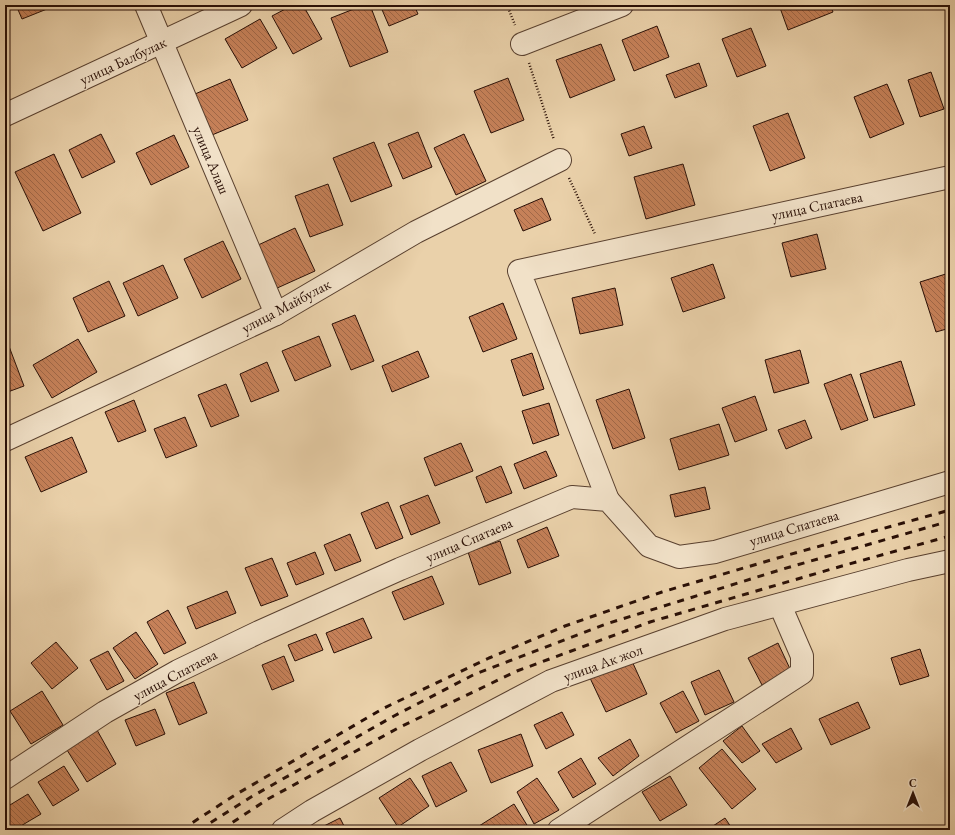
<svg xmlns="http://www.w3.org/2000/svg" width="955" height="835" font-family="'EB Garamond',serif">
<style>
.building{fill:url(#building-back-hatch);stroke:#290f06}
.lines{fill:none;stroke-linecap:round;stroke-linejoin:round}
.minor-casing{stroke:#59402f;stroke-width:24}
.path{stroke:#290f06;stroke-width:2.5;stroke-dasharray:1 2;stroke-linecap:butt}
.minor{stroke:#f1e1c8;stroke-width:22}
.rail{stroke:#290f06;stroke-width:3;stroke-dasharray:7 7;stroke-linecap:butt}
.labels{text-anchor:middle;stroke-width:3;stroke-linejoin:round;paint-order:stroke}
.street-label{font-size:15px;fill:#290f06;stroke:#f1e1c8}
</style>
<defs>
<pattern id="building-back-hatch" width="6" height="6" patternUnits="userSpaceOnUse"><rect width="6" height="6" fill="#c68159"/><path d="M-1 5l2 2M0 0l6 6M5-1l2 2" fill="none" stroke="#a16848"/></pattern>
</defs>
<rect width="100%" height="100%" fill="#ead1aa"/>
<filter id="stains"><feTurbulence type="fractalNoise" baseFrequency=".005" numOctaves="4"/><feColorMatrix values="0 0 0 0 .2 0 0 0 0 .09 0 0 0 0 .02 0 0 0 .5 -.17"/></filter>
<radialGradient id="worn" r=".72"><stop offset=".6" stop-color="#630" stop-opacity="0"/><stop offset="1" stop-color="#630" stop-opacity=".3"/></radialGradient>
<g class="building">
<path d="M16 5H57L22 19Z"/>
<path d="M293 5H303L322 39 293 54 272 16Z"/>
<path d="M364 5H370L388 52 350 67 331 18Z"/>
<path d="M380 5H414L418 14 389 26Z"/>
<path d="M779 5H830L833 12 788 30Z"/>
<path d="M260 19 277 48 242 68 225 39Z"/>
<path d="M657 26 669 57 634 71 622 40Z"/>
<path d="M751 28 766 66 737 77 722 39Z"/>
<path d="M601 44 615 80 570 98 556 60Z"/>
<path d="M699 63 707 86 675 98 666 75Z"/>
<path d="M931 72 944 109 920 117 908 80Z"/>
<path d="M508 78 524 120 491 133 474 91Z"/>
<path d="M230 79 248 120 212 135 195 94Z"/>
<path d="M887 84 904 124 870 138 854 97Z"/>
<path d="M788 113 805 158 770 171 753 126Z"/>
<path d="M644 126 652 148 629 156 621 134Z"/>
<path d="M418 132 432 167 403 179 388 144Z"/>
<path d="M101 134 115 162 82 178 69 150Z"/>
<path d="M464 134 486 181 456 195 434 148Z"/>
<path d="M174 135 189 167 151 185 136 153Z"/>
<path d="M374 142 392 186 351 202 333 158Z"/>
<path d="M54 154 81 213 43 231 15 172Z"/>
<path d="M683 164 695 205 646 219 634 177Z"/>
<path d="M328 184 343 225 310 237 295 196Z"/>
<path d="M542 198 551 220 523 231 514 210Z"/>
<path d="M295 228 315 271 275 289 256 246Z"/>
<path d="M817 234 826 269 791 277 782 243Z"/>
<path d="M223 241 241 279 202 298 184 259Z"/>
<path d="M713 264 725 298 683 312 671 278Z"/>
<path d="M163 265 178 298 138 316 123 283Z"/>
<path d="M949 273 950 328 936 332 920 282Z"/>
<path d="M109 281 125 316 88 332 73 298Z"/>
<path d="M615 288 623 325 580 334 572 298Z"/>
<path d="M503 303 517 339 483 352 469 317Z"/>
<path d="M355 315 374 361 351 370 332 324Z"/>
<path d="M319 336 331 366 295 381 282 351Z"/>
<path d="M78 339 97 372 52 398 33 365Z"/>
<path d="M5 341H7L24 386 5 393Z"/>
<path d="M800 350 809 383 774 393 765 360Z"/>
<path d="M418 351 429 377 392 392 382 366Z"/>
<path d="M532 353 544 389 523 396 511 360Z"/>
<path d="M901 361 915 405 874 418 860 374Z"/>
<path d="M267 362 279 391 251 402 240 374Z"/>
<path d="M851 374 868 420 841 430 824 384Z"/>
<path d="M226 384 239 416 211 427 198 395Z"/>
<path d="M629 389 645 438 613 449 596 400Z"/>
<path d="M755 396 767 430 735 442 722 408Z"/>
<path d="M134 400 146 431 118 442 105 412Z"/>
<path d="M549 403 559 435 533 444 522 411Z"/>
<path d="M185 417 197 446 166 458 154 429Z"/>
<path d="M805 420 812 438 786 449 778 430Z"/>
<path d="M719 424 729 455 679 470 670 439Z"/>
<path d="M72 437 87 472 41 492 25 457Z"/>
<path d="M461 443 473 471 435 486 424 458Z"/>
<path d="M546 451 557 476 524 489 514 464Z"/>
<path d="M501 466 512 493 486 503 476 477Z"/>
<path d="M705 487 710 509 675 517 670 495Z"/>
<path d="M428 495 440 523 411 535 400 506Z"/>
<path d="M388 502 403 538 376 549 361 513Z"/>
<path d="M547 527 559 556 528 568 517 540Z"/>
<path d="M350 534 361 561 335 571 324 545Z"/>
<path d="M500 541 511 573 479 585 468 552Z"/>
<path d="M315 552 324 574 296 585 287 563Z"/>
<path d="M272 558 288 596 261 606 245 568Z"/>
<path d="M432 576 444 604 404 620 392 592Z"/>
<path d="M227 591 236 613 196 629 187 607Z"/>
<path d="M168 610 186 643 164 654 147 622Z"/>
<path d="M363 618 372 638 334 653 326 633Z"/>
<path d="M136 632 158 664 135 679 113 648Z"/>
<path d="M316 634 323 650 295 661 288 645Z"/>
<path d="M56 642 78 668 52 689 31 663Z"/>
<path d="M778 643 791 671 762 685 748 658Z"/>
<path d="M920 649 929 676 900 685 891 658Z"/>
<path d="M108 651 124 681 107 690 90 660Z"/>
<path d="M284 656 294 681 272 690 262 665Z"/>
<path d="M631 659 647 694 606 712 590 678Z"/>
<path d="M719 670 734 702 705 715 691 682Z"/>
<path d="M194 682 207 713 179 725 166 693Z"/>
<path d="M42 691 63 725 31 744 10 711Z"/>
<path d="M683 691 699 721 676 733 660 703Z"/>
<path d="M858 702 870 728 831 745 819 719Z"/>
<path d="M155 709 165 734 136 746 125 720Z"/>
<path d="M562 712 574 735 546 749 534 725Z"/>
<path d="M742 726 760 751 742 763 723 741Z"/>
<path d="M791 728 802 749 776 763 762 744Z"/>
<path d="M97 730 116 764 87 782 67 750Z"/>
<path d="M521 734 533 766 491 783 478 750Z"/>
<path d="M630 739 639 756 613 776 598 758Z"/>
<path d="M722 749 756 789 732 809 699 768Z"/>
<path d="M581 758 596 784 573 798 558 772Z"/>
<path d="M451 762 467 791 436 807 422 776Z"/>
<path d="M64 766 79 790 53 806 38 782Z"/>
<path d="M670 776 687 805 660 821 642 792Z"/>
<path d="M410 778 429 806 398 827 379 798Z"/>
<path d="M537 778 559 810 534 824 517 792Z"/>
<path d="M28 794 41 814 14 830H11L5 820V808Z"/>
<path d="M514 804 530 830H481L479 826Z"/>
<path d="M340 818 346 830H316Z"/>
<path d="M725 818 733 830H707Z"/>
<path d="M589 824 593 830H579Z"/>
</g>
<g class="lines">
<g class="minor-casing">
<g id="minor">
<path d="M146 5 276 314"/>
<path d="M522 44 622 5"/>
<path d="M5 115 241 5"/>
<path d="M5 440 276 314 416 232 560 160"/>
<path d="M608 500 519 271 950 177"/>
<path d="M5 778 105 712 178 671 259 632 400 569 572 497 608 500 649 546 679 557 715 552 950 482"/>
<path d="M283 830 312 811 420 750 551 681 725 619 908 570 950 561"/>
<path d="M559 830 802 673V656L780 605"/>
</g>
</g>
<g class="path">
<path d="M507 5 515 25"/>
<path d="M529 63 554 140"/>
<path d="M569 178 595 234"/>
</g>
<use href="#minor" class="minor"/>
<g class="rail">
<path d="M181 830 235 795 384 708 489 658 565 626 662 592 788 555 950 510"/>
<path d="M199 830 251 797 394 716 475 674 606 624 783 569 950 521"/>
<path d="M221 830 268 799 400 727 517 671 650 622 842 566 950 536"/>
</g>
</g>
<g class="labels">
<g class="street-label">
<text transform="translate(123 61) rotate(-25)" y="5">улица Балбулак</text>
<text transform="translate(211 160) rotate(67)" y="5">улица Алаш</text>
<text transform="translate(817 206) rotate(-12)" y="5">улица Спатаева</text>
<text transform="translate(286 306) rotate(-28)" y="5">улица Майбулак</text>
<text transform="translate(794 528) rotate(-17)" y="5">улица Спатаева</text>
<text transform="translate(469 540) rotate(-23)" y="5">улица Спатаева</text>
<text transform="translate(603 663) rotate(-20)" y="5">улица Ак жол</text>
<text transform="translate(175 675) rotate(-28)" y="5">улица Спатаева</text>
</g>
</g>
<rect width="955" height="835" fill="none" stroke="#ead1aa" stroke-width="20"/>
<rect x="6" y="6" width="943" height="823" fill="none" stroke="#290f06" stroke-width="2"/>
<rect x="10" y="10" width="935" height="815" fill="none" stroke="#290f06"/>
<g transform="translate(913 793)" stroke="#f1e1c8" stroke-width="3" paint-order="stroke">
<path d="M0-3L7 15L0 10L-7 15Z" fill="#290f06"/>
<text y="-6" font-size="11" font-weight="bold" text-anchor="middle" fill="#290f06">С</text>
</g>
<rect width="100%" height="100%" filter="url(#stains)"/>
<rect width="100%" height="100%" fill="url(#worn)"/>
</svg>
